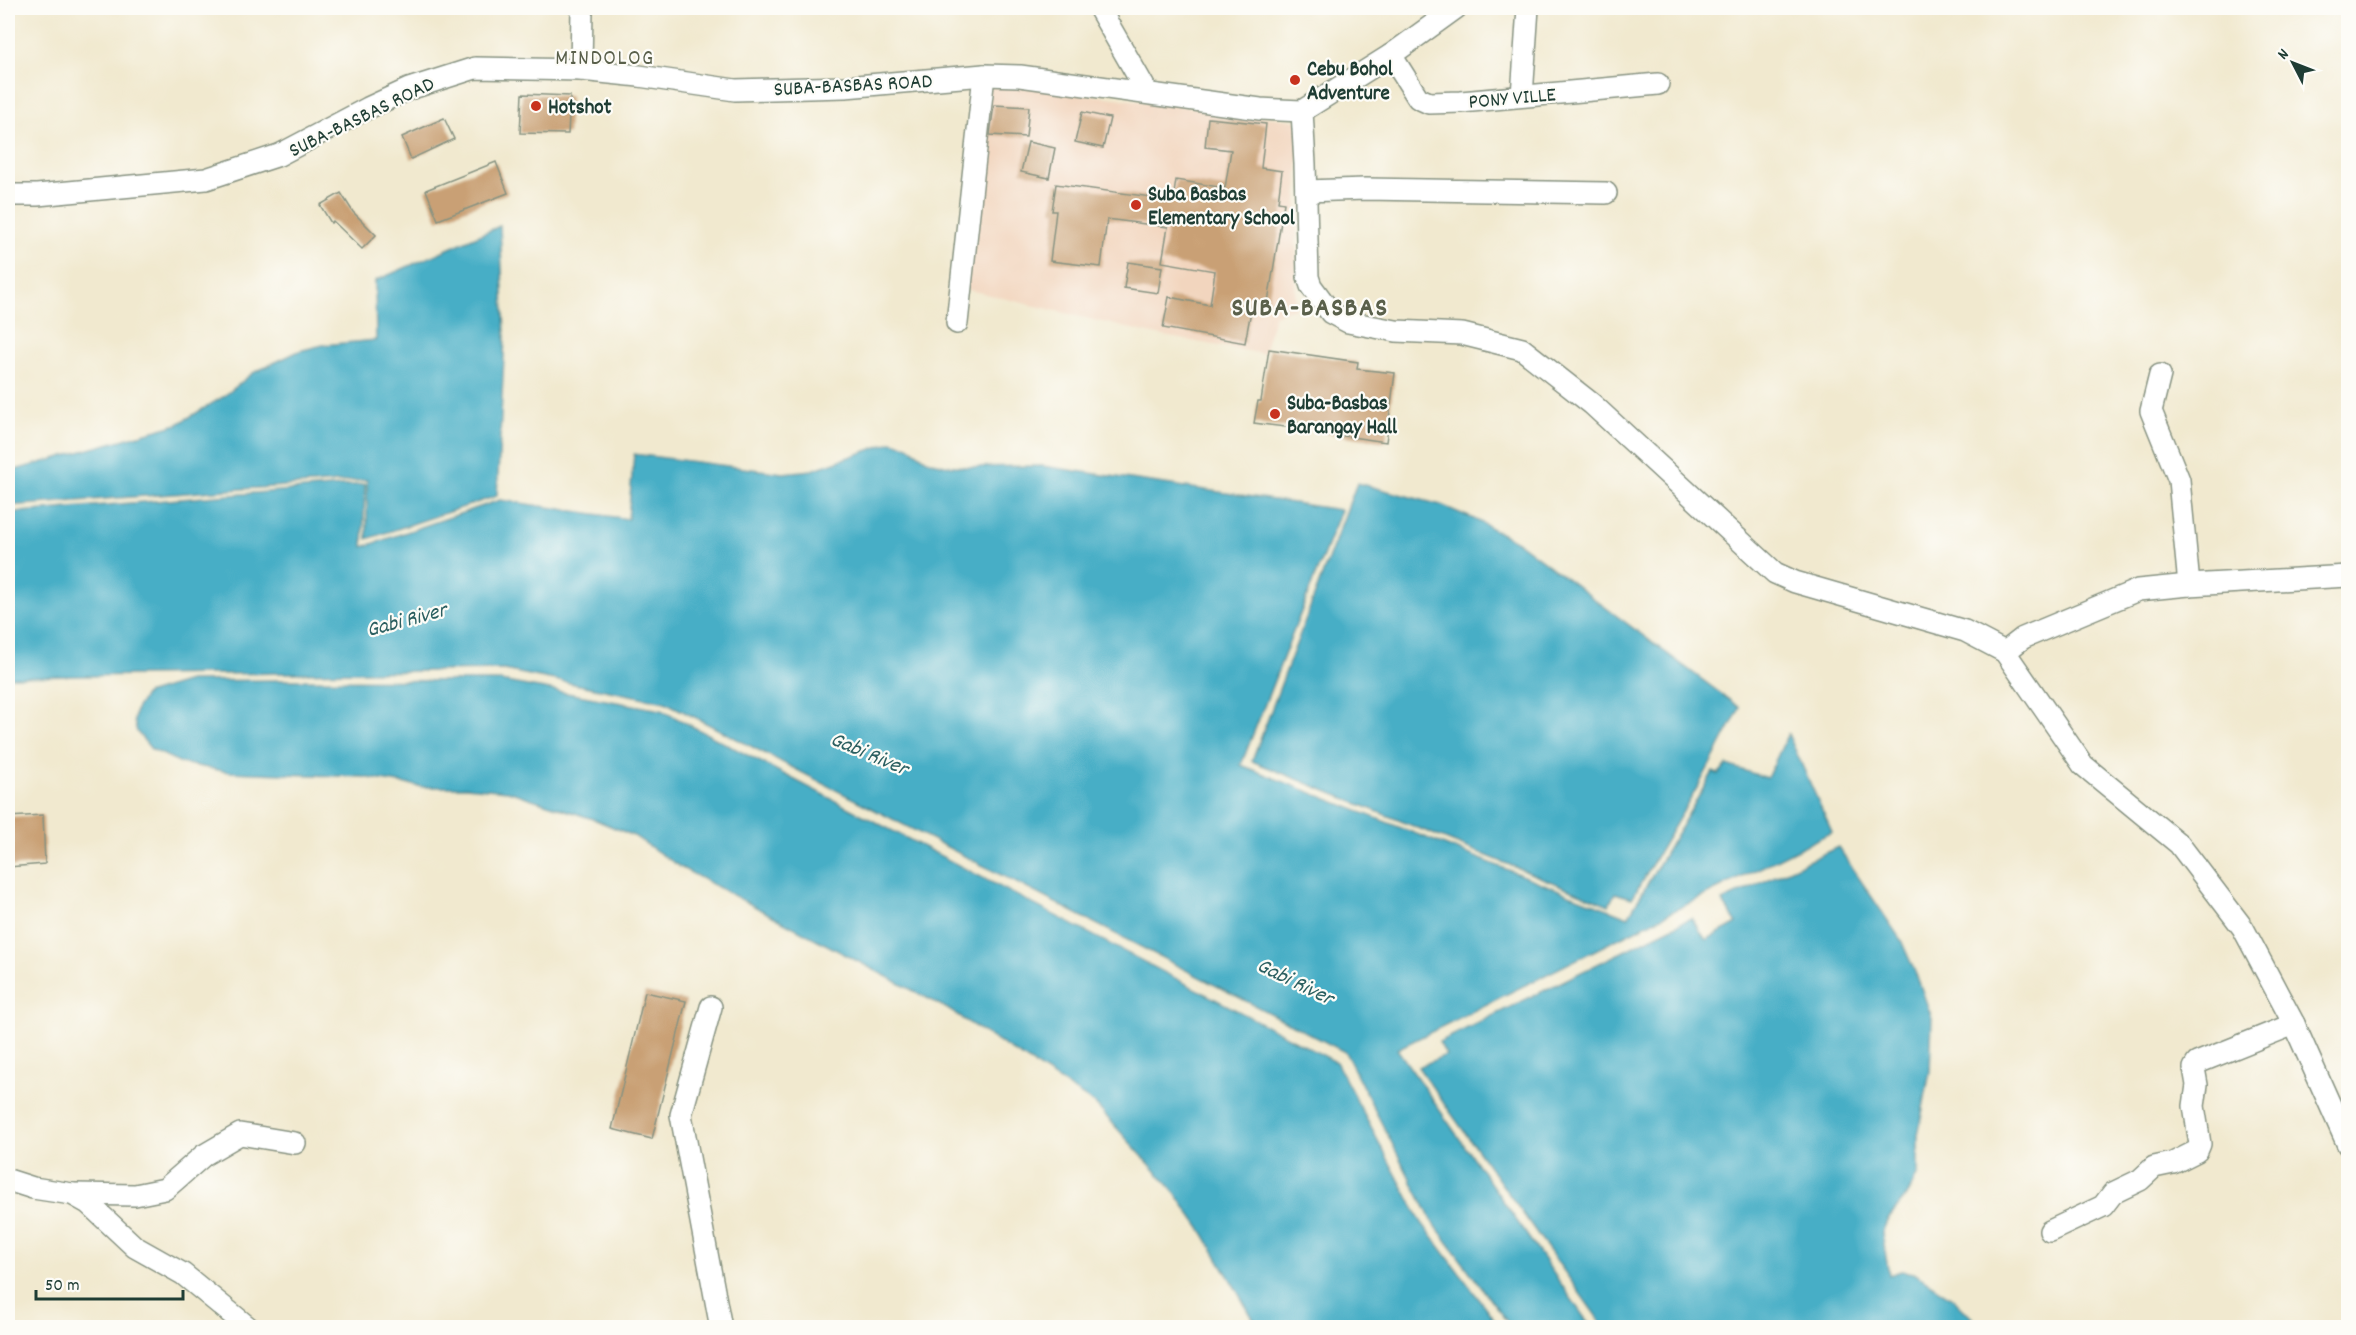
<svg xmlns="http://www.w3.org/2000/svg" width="2356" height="1335" font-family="Dekko,sans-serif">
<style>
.built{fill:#f2d5be}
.water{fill:#47aec6;stroke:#33767d;stroke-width:1.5}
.building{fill:#c9a075}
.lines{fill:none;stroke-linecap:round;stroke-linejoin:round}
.minor-casing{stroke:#889382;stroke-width:24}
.minor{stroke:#fff;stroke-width:21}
.poi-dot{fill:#c8321e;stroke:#fdfcf7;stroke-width:2}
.labels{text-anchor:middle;stroke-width:4.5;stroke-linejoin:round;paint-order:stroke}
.poi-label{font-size:21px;font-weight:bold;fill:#1f3d34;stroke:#fdfcf7;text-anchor:start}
.street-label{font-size:21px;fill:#1f3d34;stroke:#fdfcf7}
.neighbourhood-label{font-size:22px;letter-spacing:1.5px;fill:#5a604b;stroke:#fdfcf7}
.water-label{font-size:22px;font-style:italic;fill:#2b5f60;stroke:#fdfcf7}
.district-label{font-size:27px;font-weight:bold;letter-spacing:1.5px;fill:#5a604b;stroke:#fdfcf7}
</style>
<rect width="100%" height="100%" fill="#fdfcf7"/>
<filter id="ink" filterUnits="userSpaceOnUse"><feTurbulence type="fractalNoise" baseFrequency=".0167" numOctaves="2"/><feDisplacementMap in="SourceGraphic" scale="12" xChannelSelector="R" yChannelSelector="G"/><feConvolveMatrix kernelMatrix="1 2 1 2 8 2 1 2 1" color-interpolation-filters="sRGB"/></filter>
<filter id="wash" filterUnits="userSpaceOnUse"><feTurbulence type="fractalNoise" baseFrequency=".008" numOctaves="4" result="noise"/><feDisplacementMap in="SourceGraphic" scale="24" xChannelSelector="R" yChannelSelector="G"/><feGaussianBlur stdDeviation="1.35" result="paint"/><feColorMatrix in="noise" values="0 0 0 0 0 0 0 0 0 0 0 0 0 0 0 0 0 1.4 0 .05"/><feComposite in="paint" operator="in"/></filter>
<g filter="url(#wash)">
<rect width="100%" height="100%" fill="#f1e9cf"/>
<path class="built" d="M988 82 1299 121 1295 308 1274 315 1264 354 1153 334 965 289Z"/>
<g class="water">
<path d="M500 226 505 336 497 496 367 539V480L8 506V472L178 424 223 397 253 373 299 351 323 345 376 340 375 281Z"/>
<path d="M892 442 908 446 927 460 944 465 966 467 1042 466 1341 510 1241 765 1628 917 1713 772 1718 774 1727 765 1767 778 1788 734 1832 832 1397 1049 1591 1327H1511L1432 1221 1345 1052 665 702 504 670 8 677V513L365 484 363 547 500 500 628 519 634 454 783 473 812 470Z"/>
<path d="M1357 483 1441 505 1476 520 1519 543 1740 708 1700 783 1632 898 1615 893 1609 905 1252 761Z"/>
<path d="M284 680 500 681 661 710 1336 1062 1422 1223 1500 1327H1258L1204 1234 1174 1191 1095 1104 946 1008 682 868 634 836 596 820 508 791 466 787H423L363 777 229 772 181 763 151 749 137 732 134 721 136 709 146 694 189 681Z"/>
<path d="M1838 847 1901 940 1918 979 1932 1018 1930 1071 1918 1135V1173L1908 1194 1887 1221 1882 1233 1889 1275 1901 1271 1914 1273 1952 1298 1981 1327H1604L1418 1067 1446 1055 1439 1042 1691 918 1706 940 1737 923 1722 901Z"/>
</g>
<g id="blocks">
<g class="building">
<path d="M522 94 570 96 568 134 520 133Z"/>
<path d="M994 105 1029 107 1026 137 990 135Z"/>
<path d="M1082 112 1110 118 1103 148 1075 142Z"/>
<path d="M444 118 454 139 411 159 402 137Z"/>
<path d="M1208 118 1266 124 1261 168 1282 171 1278 202 1284 203 1268 302 1253 300 1245 343 1163 328 1169 297 1210 305 1215 271 1162 262 1168 227 1107 219 1101 267 1050 261 1056 211H1052L1056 184 1173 200 1176 180 1225 188 1231 150 1205 147Z"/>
<path d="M1028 142 1055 148 1049 178 1021 172Z"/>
<path d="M496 162 508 193 438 220 426 190Z"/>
<path d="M341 193 353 212 376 235 362 249 333 221 331 223 320 205Z"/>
<path d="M1128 262 1162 267 1158 293 1124 288Z"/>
<path d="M1269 349 1358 362 1357 369 1395 373 1386 442 1324 433 1325 427 1293 422V428L1254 423 1258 401H1261Z"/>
<path d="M43 815 45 864 8 867V817Z"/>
<path d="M645 992 686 1001 652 1139 612 1129Z"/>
</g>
</g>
</g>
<g filter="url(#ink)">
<use href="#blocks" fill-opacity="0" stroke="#889382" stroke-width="1.5"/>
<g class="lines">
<g class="minor-casing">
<g id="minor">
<path d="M1099 8 1147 92"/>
<path d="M1391 55 1418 98 1429 103 1461 102 1658 84"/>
<path d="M581 70 582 8"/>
<path d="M1522 96 1528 8"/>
<path d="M1302 111 1305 164 1308 277 1311 286 1331 313 1348 322 1396 331 1462 334 1522 349 1592 404 1775 573 1795 582 1965 631 2005 652 2083 765 2179 844 2243 928 2294 1024 2348 1145"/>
<path d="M1306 191 1365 189 1606 193"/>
<path d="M8 195H37L206 179 279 155 368 108 409 89 475 68 581 70 639 76 735 90 845 87 984 75 1020 76 1260 109 1302 111 1391 55 1456 8"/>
<path d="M957 323 984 75"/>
<path d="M2160 375 2151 411 2179 480 2189 585"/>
<path d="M2005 652 2023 638 2138 590 2189 585 2348 576"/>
<path d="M711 1007 681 1115 721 1328"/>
<path d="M8 1180 33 1188 72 1194 88 1203 135 1247 183 1274 249 1328"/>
<path d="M73 1194 135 1195 165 1189 204 1155 240 1134 295 1143"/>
<path d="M2050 1231 2103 1206 2113 1193 2140 1180 2154 1167 2173 1163 2197 1151 2200 1144 2194 1106 2197 1085 2194 1068 2197 1063 2294 1024"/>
</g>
</g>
<use href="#minor" class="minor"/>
</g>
</g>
<g class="poi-dot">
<circle cx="1295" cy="80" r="6"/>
<circle cx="536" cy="106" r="6"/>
<circle cx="1136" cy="205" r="6"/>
<circle cx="1275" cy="414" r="6"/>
</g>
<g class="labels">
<g class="poi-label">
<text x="1307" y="75">Cebu Bohol<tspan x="1307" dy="24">Adventure</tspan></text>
<text x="548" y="113">Hotshot</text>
<text x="1148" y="200">Suba Basbas<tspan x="1148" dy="24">Elementary School</tspan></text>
<text x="1287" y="409">Suba-Basbas<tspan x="1287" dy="24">Barangay Hall</tspan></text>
</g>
<g class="street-label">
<text transform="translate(853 84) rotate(-3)" y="7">SUBA-BASBAS ROAD</text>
<text transform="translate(1512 97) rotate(-5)" y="7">PONY VILLE</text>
<text transform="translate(361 116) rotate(-26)" y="7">SUBA-BASBAS ROAD</text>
</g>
<g class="neighbourhood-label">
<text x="605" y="64">MINDOLOG</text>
</g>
<g class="water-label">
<text transform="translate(406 618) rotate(-15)" y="8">Gabi River</text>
<text transform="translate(870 752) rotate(23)" y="8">Gabi River</text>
<text transform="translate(1296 980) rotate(26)" y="8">Gabi River</text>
</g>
<g class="district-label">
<text x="1310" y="315">SUBA-BASBAS</text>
</g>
</g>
<rect width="2356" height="1335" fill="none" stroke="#fdfcf7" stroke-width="30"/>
<g transform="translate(2293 63) rotate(312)" stroke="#fdfcf7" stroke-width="4.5" paint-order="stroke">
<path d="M0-4.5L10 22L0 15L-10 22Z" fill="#1f3d34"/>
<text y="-9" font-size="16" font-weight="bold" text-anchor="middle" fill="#1f3d34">N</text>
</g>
<path d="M36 1290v9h147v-9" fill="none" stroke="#1f3d34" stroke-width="3"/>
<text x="45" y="1290" font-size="18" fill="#1f3d34" stroke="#fdfcf7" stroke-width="4.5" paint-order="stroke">50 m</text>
</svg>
